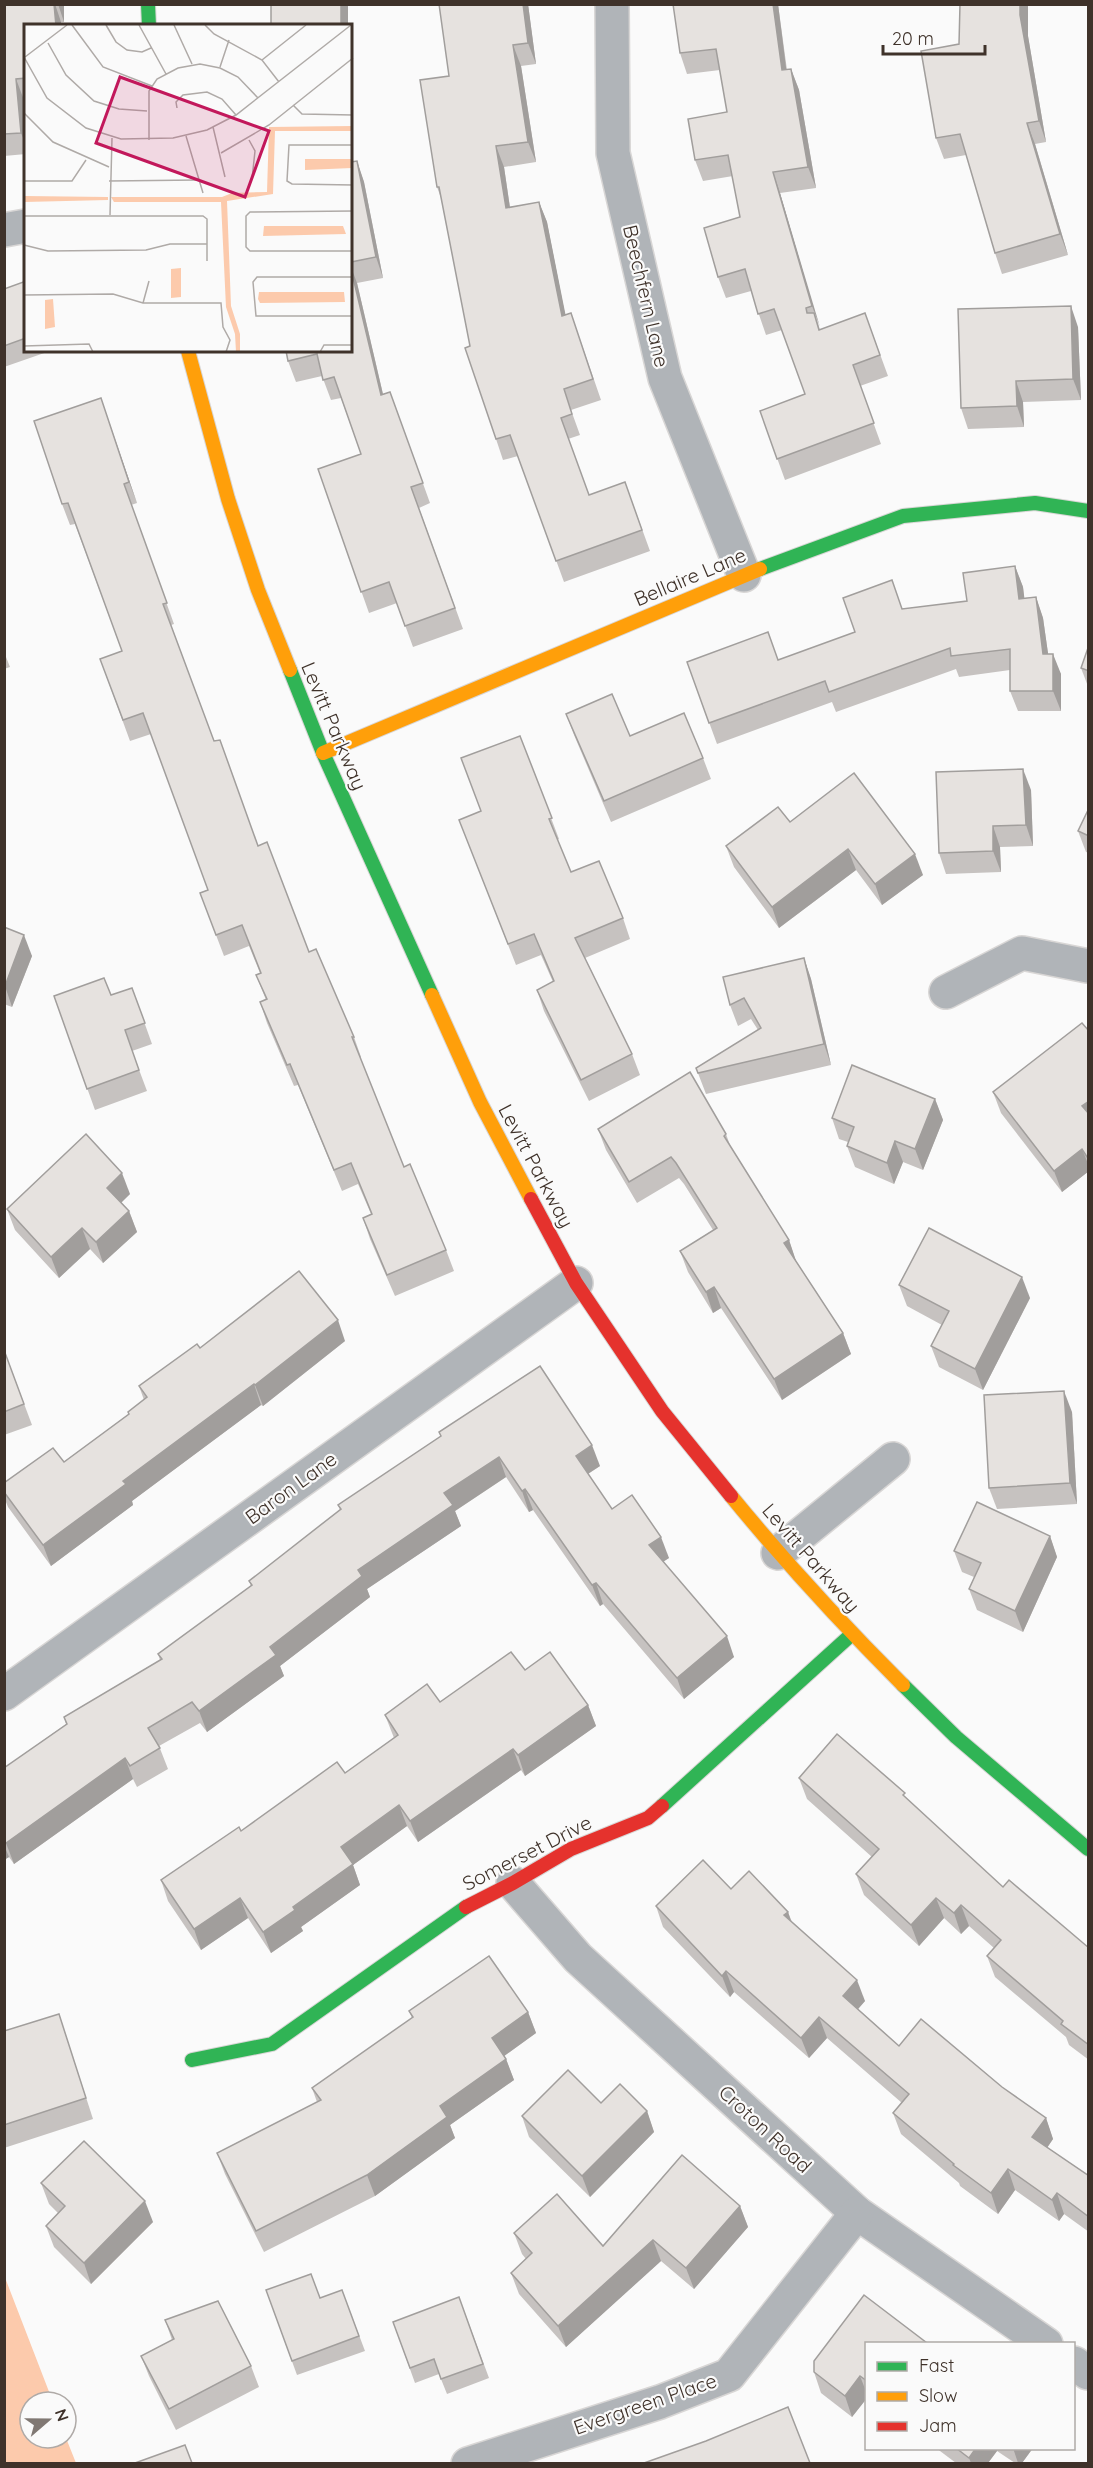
<svg xmlns="http://www.w3.org/2000/svg" width="1093" height="2468" font-family="Quicksand,sans-serif">
<style>
.water{fill:#fccaac}
.lines{fill:none;stroke-linecap:round;stroke-linejoin:round}
.street-casing{stroke:#d8d6d5;stroke-width:36}
.fast-casing{stroke:#d8d6d5;stroke-width:16}
.slow-casing{stroke:#d8d6d5;stroke-width:16}
.jam-casing{stroke:#d8d6d5;stroke-width:16}
.street{stroke:#b0b4b8;stroke-width:33}
.fast{stroke:#30b455;stroke-width:14}
.slow{stroke:#ff9f0a;stroke-width:14}
.jam{stroke:#e5322d;stroke-width:14}
.wall{fill:#c6c2c0}
.shaded-wall{fill:#a19e9c}
.building{fill:#e6e2df;stroke:#a19e9c;stroke-width:1.5}
.labels{text-anchor:middle;stroke-width:4.5;stroke-linejoin:round;paint-order:stroke}
.street-label{font-size:20px;fill:#3f322a;stroke:#fafafa}
.inset-road{fill:none;stroke:#afaaa7;stroke-width:1.5}
.view{fill:#c2185b;fill-opacity:0.15;stroke:#c2185b;stroke-width:3}
.inset-edge{fill:none;stroke:#3f322a;stroke-width:3}
</style>
<rect width="100%" height="100%" fill="#fafafa"/>
<path class="water" d="M4 2275 53 2402H30V2438H66L76 2463H5Z"/>
<g class="lines">
<g class="street-casing">
<g id="street">
<path d="M612 4 613 153 665 378 744 575"/>
<path d="M4 230 26 226"/>
<path d="M946 992 1022 953 1088 966"/>
<path d="M778 1553 893 1459"/>
<path d="M4 1694 576 1283"/>
<path d="M513 1883 578 1958 857 2213 1046 2344"/>
<path d="M1074 2363 1088 2373"/>
<path d="M468 2464 660 2402 729 2375 857 2213"/>
</g>
</g>
<g class="fast-casing">
<g id="fast">
<path d="M148 4 149 26"/>
<path d="M760 569 903 516 1035 503 1088 511"/>
<path d="M290 670 323 753 432 995"/>
<path d="M903 1685 956 1737 1088 1849"/>
<path d="M662 1806 852 1634"/>
<path d="M192 2060 272 2044 466 1907"/>
</g>
</g>
<g class="slow-casing">
<g id="slow">
<path d="M188 351 228 499 258 590 290 670"/>
<path d="M323 753 760 569"/>
<path d="M432 995 480 1102 531 1199"/>
<path d="M731 1496C785 1562 843 1625 903 1685"/>
</g>
</g>
<g class="jam-casing">
<g id="jam">
<path d="M531 1199 576 1283 662 1411 731 1496"/>
<path d="M466 1907 513 1883 571 1849 648 1818 662 1806"/>
</g>
</g>
<use href="#street" class="street"/>
<use href="#fast" class="fast"/>
<use href="#slow" class="slow"/>
<use href="#jam" class="jam"/>
</g>
<g class="wall">
<path d="M4 4H64V22L26 26V99L24 100 26 117V154L4 156Z"/>
<path d="M528 4 536 64 521 66 536 162 504 167 510 207 539 202 547 222 565 315 571 313 601 400 571 410 580 435 568 439 589 495 625 482 650 551 564 582 518 456 503 460 496 439 470 346 441 198 437 187 449 76Z"/>
<path d="M778 4 787 70 791 69 799 90 816 188 780 193 820 330 865 313 888 376 860 386 881 444 785 480 760 411 805 394 782 330 766 335 751 291 726 298 718 277 740 217 733 176 703 181 695 160 727 112 720 70 687 74 680 53Z"/>
<path d="M1028 36 1046 142 1035 144 1068 255 1002 274 995 253 966 155 944 159 936 138Z"/>
<path d="M357 161 364 182 383 278 357 283 383 394 390 392 430 503 419 508 463 629 413 647 397 603 369 613 318 469 361 454 341 398 331 400 322 376 296 382 288 361 286 351H351V162Z"/>
<path d="M26 281V351H50L4 367V289Z"/>
<path d="M1078 327 1081 400 1023 402 1024 427 968 429 961 408Z"/>
<path d="M101 398 137 503 131 505 174 624 171 625 214 741 258 846 309 952 354 1037 361 1057 360 1058 404 1167 446 1250 454 1271 395 1296 370 1239 363 1218 371 1214 358 1184 342 1191 298 1085 294 1086 267 1023 260 1002 266 1000 256 975 260 973 249 946 224 956 200 893 208 890 151 734 130 741 100 659 122 651 75 524 70 525 62 504Z"/>
<path d="M1015 566 1023 587 1024 598 1036 597 1043 618 1048 654 1061 674V711H1018L1010 691V670L959 677 956 669 836 712 832 702 717 744 687 662 778 660 855 632 902 609 967 601Z"/>
<path d="M1089 645V689L1081 668Z"/>
<path d="M4 652 10 667 4 669Z"/>
<path d="M566 714 630 736 703 758 711 779 611 822 574 735Z"/>
<path d="M520 736 559 839 557 840 571 872 623 918 630 939 585 958 632 1054 640 1075 589 1101 544 1011 537 990 553 982 541 955 516 965 459 820 481 812Z"/>
<path d="M1031 790 1033 846 1000 847 1001 872 946 874 939 853Z"/>
<path d="M1089 808V853L1086 852 1078 831Z"/>
<path d="M790 822 923 875 882 905 856 870 779 928 734 867 726 846Z"/>
<path d="M4 927 32 956 12 1007 4 1004Z"/>
<path d="M804 958 811 979 831 1065 706 1094 696 1068 758 1030 751 1019 738 1026 730 1005Z"/>
<path d="M132 988 152 1044 132 1051 147 1091 95 1110 54 996 111 995Z"/>
<path d="M1089 1031V1171L1062 1192 1001 1113 993 1092Z"/>
<path d="M935 1099 943 1120 923 1170 903 1162 894 1184 855 1167 847 1146 848 1142 839 1139 832 1118Z"/>
<path d="M598 1129 726 1134 731 1148 789 1240 796 1261 843 1333 851 1354 782 1400 721 1308 713 1313 688 1272 680 1251 713 1230 684 1184 679 1178 637 1203 606 1150Z"/>
<path d="M130 1194 121 1202 129 1211 137 1232 103 1263 90 1249 59 1278 15 1230 7 1209Z"/>
<path d="M899 1285 1030 1298 983 1390 939 1367 931 1346 942 1325 907 1306Z"/>
<path d="M345 1341 263 1406 261 1405 132 1501 133 1505 51 1566 8 1507 4 1497V1483L64 1462 129 1414 128 1412 144 1400 139 1386 200 1348Z"/>
<path d="M4 1350 32 1425 4 1435Z"/>
<path d="M1072 1412 1077 1504 997 1509 989 1488Z"/>
<path d="M439 1432 600 1466 588 1474 612 1509 669 1558 663 1561 734 1657 684 1699 603 1604 600 1606 533 1510 529 1512 506 1477 455 1511 461 1526 367 1589 370 1597 280 1666 284 1676 207 1732 200 1723 159 1746 168 1769 137 1787 133 1779 14 1864 9 1857 4 1860V1768L66 1724 64 1717 160 1660 158 1654 251 1586 249 1581 340 1510 338 1505 441 1436Z"/>
<path d="M1050 1536 1057 1557 1023 1632 977 1610 969 1589 974 1577 962 1572 954 1551Z"/>
<path d="M525 1670 588 1705 596 1726 525 1776 521 1770 418 1842 407 1826 353 1865 360 1885 301 1927 303 1931 271 1953 248 1918 201 1950 168 1901 161 1880 241 1831 345 1773 394 1738 385 1715 440 1702Z"/>
<path d="M799 1778 906 1798 1003 1887 1089 1948V2060L1069 2045 1066 2037 995 1977 987 1956 994 1948 969 1926 961 1934 944 1918 919 1946 864 1895 856 1874 872 1857 807 1799Z"/>
<path d="M656 1906 788 1912 792 1922 865 2001 858 2009 899 2046 1002 2087 1046 2118 1053 2139 1047 2148 1089 2176V2232L1064 2214 1059 2221 1015 2190 998 2214 960 2186 959 2183 901 2134 893 2113 902 2103 827 2038 809 2058 734 1992 730 1997 663 1927Z"/>
<path d="M409 2011 528 2012 536 2033 504 2056 506 2059 514 2080 450 2125 455 2138 375 2196 264 2252 225 2174 217 2153 317 2102 312 2088 412 2018Z"/>
<path d="M59 2014 93 2119 4 2148V2031Z"/>
<path d="M601 2103 647 2111 654 2132 590 2197 529 2137 522 2116Z"/>
<path d="M41 2183 153 2222 91 2284 54 2247 46 2226 58 2213 49 2204Z"/>
<path d="M740 2206 748 2227 694 2289 661 2261 566 2347 519 2294 511 2273 526 2259 522 2254 514 2233 603 2246Z"/>
<path d="M266 2290 320 2298 342 2290 365 2351 297 2375Z"/>
<path d="M459 2297 489 2378 447 2394 439 2374 415 2383 393 2322Z"/>
<path d="M165 2320 251 2366 259 2387 176 2430 149 2376 141 2356 172 2340Z"/>
<path d="M867 2343V2398L852 2417 821 2393 814 2372Z"/>
<path d="M936 2448H1033L1022 2463H1015L997 2451 988 2463H956Z"/>
</g>
<g class="shaded-wall">
<path d="M54 4H55L61 22V26H56Z"/>
<path d="M58 4H64V22Z"/>
<rect x="341" y="4" width="7" height="22"/>
<path d="M523 4H528L536 64 528 43Z"/>
<path d="M773 4H778L789 91 782 70Z"/>
<path d="M1020 4H1028V36L1046 142 1039 121 1020 15Z"/>
<path d="M513 45 521 66 536 162 528 142Z"/>
<path d="M791 69 799 90 816 188 808 167Z"/>
<path d="M16 79 24 100 26 117V145L21 133Z"/>
<path d="M1027 123 1035 144 1068 255 1060 234Z"/>
<path d="M496 146 504 167 513 229 506 208Z"/>
<path d="M357 161 364 182 383 278 376 257Z"/>
<path d="M773 172 780 193 820 327 812 306Z"/>
<path d="M539 202 547 222 570 337 562 316Z"/>
<path d="M351 267 357 283 388 416 381 395Z"/>
<path d="M1071 306 1078 327 1081 400 1073 379Z"/>
<path d="M1016 381 1023 402 1024 427 1017 406Z"/>
<path d="M101 398 108 419 137 503 129 482Z"/>
<path d="M1015 566 1023 587 1027 619 1019 599Z"/>
<path d="M1036 597 1043 618 1051 674 1043 654Z"/>
<path d="M1053 654 1061 674V711L1053 691Z"/>
<path d="M1023 769 1031 790 1033 846 1026 825Z"/>
<path d="M993 826 1000 847 1001 872 993 851Z"/>
<path d="M848 849 856 870 779 928 772 907Z"/>
<path d="M915 854 923 875 882 905 875 884Z"/>
<path d="M24 935 32 956 12 1007 5 986Z"/>
<path d="M804 958 811 979 831 1065 824 1044Z"/>
<path d="M935 1099 943 1120 923 1170 915 1149Z"/>
<path d="M1089 1101V1124L1082 1106Z"/>
<path d="M895 1141 903 1162 894 1184 887 1163Z"/>
<path d="M1082 1149 1089 1166V1171L1062 1192 1054 1171Z"/>
<path d="M122 1173 130 1194 115 1209 107 1188Z"/>
<path d="M129 1211 137 1232 103 1263 96 1242Z"/>
<path d="M82 1228 90 1249 59 1278 51 1257Z"/>
<path d="M789 1240 796 1261 791 1264 784 1243Z"/>
<path d="M1022 1277 1030 1298 983 1390 975 1369Z"/>
<path d="M714 1287 721 1308 713 1313 706 1292Z"/>
<path d="M338 1320 345 1341 263 1406 255 1385Z"/>
<path d="M843 1333 851 1354 782 1400 774 1379Z"/>
<path d="M254 1384 261 1405 132 1501 133 1505 51 1566 43 1545 123 1481Z"/>
<path d="M1064 1391 1072 1412 1077 1504 1070 1483Z"/>
<path d="M592 1445 600 1466 583 1477 576 1456Z"/>
<path d="M499 1457 506 1477 455 1511 461 1526 367 1589 370 1597 280 1666 284 1676 207 1732 199 1711 444 1493Z"/>
<path d="M525 1489 533 1510 529 1512 522 1491Z"/>
<path d="M1050 1536 1057 1557 1023 1632 1015 1611Z"/>
<path d="M661 1537 669 1558 657 1566 649 1545Z"/>
<path d="M596 1583 603 1604 600 1606 592 1585Z"/>
<path d="M727 1636 734 1657 684 1699 677 1678Z"/>
<path d="M588 1705 596 1726 525 1776 518 1755Z"/>
<path d="M513 1749 521 1770 418 1842 410 1821Z"/>
<path d="M125 1758 133 1779 14 1864 6 1843Z"/>
<path d="M399 1805 407 1826 353 1865 360 1885 301 1927 303 1931 271 1953 263 1932 293 1907 341 1847Z"/>
<path d="M4 1845 9 1857 4 1860Z"/>
<path d="M240 1898 248 1918 201 1950 194 1929Z"/>
<path d="M936 1898 944 1918 919 1946 911 1925Z"/>
<path d="M961 1905 969 1926 961 1934 954 1913Z"/>
<path d="M788 1912 795 1933 784 1915Z"/>
<path d="M726 1971 734 1992 730 1997 722 1976Z"/>
<path d="M857 1980 865 2001 851 2017 843 1996Z"/>
<path d="M528 2012 536 2033 500 2059 492 2038Z"/>
<path d="M819 2017 827 2038 809 2058 801 2038Z"/>
<path d="M506 2059 514 2080 450 2125 455 2138 375 2196 367 2175 440 2106Z"/>
<path d="M647 2111 654 2132 590 2197 582 2176Z"/>
<path d="M1046 2118 1053 2139 1040 2158 1032 2137Z"/>
<path d="M1008 2169 1015 2190 998 2214 991 2193Z"/>
<path d="M1057 2193 1064 2214 1059 2221 1052 2200Z"/>
<path d="M145 2201 153 2222 91 2284 84 2263Z"/>
<path d="M740 2206 748 2227 694 2289 686 2268Z"/>
<path d="M653 2240 661 2261 566 2347 558 2326Z"/>
<path d="M860 2376 867 2394V2398L852 2417 845 2396Z"/>
<path d="M976 2448H997V2451L988 2463H971L969 2458Z"/>
<path d="M1013 2448H1033L1022 2463H1018Z"/>
</g>
<g class="building">
<path d="M4 4H54L56 26H26V78L16 79 21 133 4 134Z"/>
<path d="M271 4H341V25L271 26Z"/>
<path d="M439 4H523L528 43 513 45 528 142 496 146 506 208 539 202 562 316 571 313 593 379 564 389 572 414 561 418 589 495 625 482 642 530 556 561 510 435 496 439 465 348 470 346 439 187H437L420 80 449 76Z"/>
<path d="M673 4H773L782 70 791 69 808 167 773 172 812 306 806 308 807 313H814L819 330 865 313 880 355 853 365 874 423 777 459 760 411 805 394 774 309 758 314 745 269 718 277 704 228 740 217 728 155 695 160 688 119 727 112 716 49 680 53Z"/>
<path d="M960 4H1020V15L1039 121 1027 123 1060 234 995 253 960 134 936 138 921 51 959 44Z"/>
<path d="M357 161 376 257 351 262V162Z"/>
<path d="M351 269 381 395 390 392 423 483 411 487 455 608 405 626 389 582 361 592 318 469 361 454 334 377 323 380 317 354 288 361 286 351H351Z"/>
<path d="M26 281V338L4 346V289Z"/>
<path d="M1071 306 1073 379 1016 381 1017 406 961 408 958 309Z"/>
<path d="M101 398 129 482 124 484 167 603 163 604 214 741 220 740 258 846 267 842 309 952 316 949 354 1037H352L404 1167 410 1164 446 1250 387 1275 363 1218 372 1214 351 1163 334 1170 290 1064 287 1065 260 1002 267 999 256 975 261 973 242 925 216 935 200 893 208 890 143 713 123 720 100 659 122 651 68 503 62 504 34 421Z"/>
<path d="M1015 566 1019 599 1036 597 1043 654H1053V691H1010V649L951 656 950 648 829 692 825 681 709 723 687 662 768 632 778 660 855 632 843 598 892 580 902 609 967 601 963 573Z"/>
<path d="M1089 645V671L1081 668Z"/>
<path d="M612 694 630 736 684 713 703 758 604 801 566 714Z"/>
<path d="M520 736 552 818 549 819 571 872 599 861 623 918 575 938 632 1054 581 1080 537 990 554 981 534 934 508 944 459 820 481 811 461 758Z"/>
<path d="M1023 769 1026 825 993 826V851L939 853 936 772Z"/>
<path d="M854 773 915 854 875 884 848 849 772 907 726 846 778 807 790 822Z"/>
<path d="M1089 808V836L1078 831Z"/>
<path d="M4 927 24 935 5 986H4Z"/>
<path d="M804 958 824 1044 698 1073 696 1068 761 1028 744 998 730 1005 723 977Z"/>
<path d="M104 978 111 995 132 988 145 1023 125 1030 139 1070 87 1089 54 996Z"/>
<path d="M1082 1023 1089 1031V1101L1082 1106 1089 1114V1160L1082 1149 1054 1171 993 1092Z"/>
<path d="M852 1065 935 1099 915 1149 895 1141 887 1163 847 1146 854 1127 832 1118Z"/>
<path d="M690 1072 726 1134 724 1136 789 1240 784 1243 843 1333 774 1379 714 1287 706 1292 680 1251 717 1228 676 1163 671 1157 629 1182 598 1129Z"/>
<path d="M86 1134 122 1173 107 1188 129 1211 96 1242 82 1228 51 1257 7 1209Z"/>
<path d="M929 1228 1022 1277 975 1369 931 1346 949 1311 899 1285Z"/>
<path d="M299 1271 338 1320 255 1385 254 1384 123 1481 126 1484 43 1545 4 1492V1483L53 1448 64 1462 129 1414 128 1412 147 1397 139 1386 197 1344 200 1348Z"/>
<path d="M4 1350 24 1404 4 1412Z"/>
<path d="M540 1366 592 1445 576 1456 612 1509 632 1495 661 1537 649 1545 727 1636 677 1678 596 1583 592 1585 525 1489 522 1491 499 1457 444 1493 453 1505 358 1570 362 1576 270 1647 276 1655 199 1711 192 1702 148 1728 160 1748 130 1766 125 1758 6 1843 4 1841V1768L67 1724 64 1717 162 1659 158 1654 252 1585 249 1581 341 1509 338 1505 441 1436 439 1432Z"/>
<path d="M1064 1391 1070 1483 989 1488 984 1395Z"/>
<path d="M977 1502 1050 1536 1015 1611 969 1589 981 1563 954 1551Z"/>
<path d="M511 1652 525 1670 550 1652 588 1705 518 1755 513 1749 410 1821 399 1805 341 1847 353 1864 293 1907 295 1910 263 1932 240 1898 194 1929 161 1880 239 1827 241 1831 337 1762 345 1773 398 1735 385 1715 427 1684 440 1702Z"/>
<path d="M837 1734 905 1793 903 1795 1003 1887 1009 1880 1089 1948V2045L1061 2024 1063 2021 987 1956 1001 1940 961 1905 954 1913 936 1898 911 1925 856 1874 879 1849 799 1778Z"/>
<path d="M703 1860 731 1889 749 1871 788 1912 784 1915 857 1980 843 1996 899 2046 921 2019 1002 2087 1046 2118 1032 2137 1089 2176V2217L1057 2193 1052 2200 1008 2169 991 2193 953 2165 954 2164 893 2113 909 2094 819 2017 801 2038 726 1971 722 1976 656 1906Z"/>
<path d="M489 1956 528 2012 492 2038 506 2059 440 2106 447 2117 367 2175 256 2231 217 2153 321 2100 312 2088 413 2017 409 2011Z"/>
<path d="M59 2014 86 2098 4 2125V2031Z"/>
<path d="M568 2070 601 2103 620 2084 647 2111 582 2176 522 2116Z"/>
<path d="M84 2141 145 2201 84 2263 46 2226 65 2206 41 2183Z"/>
<path d="M682 2155 740 2206 686 2268 653 2240 558 2326 511 2273 532 2253 514 2233 557 2194 603 2246Z"/>
<path d="M311 2274 320 2298 342 2290 359 2336 292 2361 266 2290Z"/>
<path d="M864 2295 927 2343H867V2381L860 2376 845 2396 814 2372V2361Z"/>
<path d="M459 2297 483 2364 441 2379 434 2359 410 2368 393 2322Z"/>
<path d="M218 2301 251 2366 169 2409 141 2356 174 2339 165 2320Z"/>
<path d="M788 2407 810 2463H644L706 2441Z"/>
<path d="M185 2445 192 2463H135Z"/>
<path d="M956 2448H976L969 2458Z"/>
</g>
<g class="labels">
<g class="street-label">
<text transform="translate(646 296) rotate(77)" y="7">Beechfern Lane</text>
<text transform="translate(690 577) rotate(-23)" y="7">Bellaire Lane</text>
<text transform="translate(334 726) rotate(67)" y="7">Levitt Parkway</text>
<text transform="translate(536 1166) rotate(62)" y="7">Levitt Parkway</text>
<text transform="translate(291 1488) rotate(-36)" y="7">Baron Lane</text>
<text transform="translate(811 1558) rotate(49)" y="7">Levitt Parkway</text>
<text transform="translate(527 1853) rotate(-27)" y="7">Somerset Drive</text>
<text transform="translate(765 2129) rotate(43)" y="7">Croton Road</text>
<text transform="translate(645 2404) rotate(-19)" y="7">Evergreen Place</text>
</g>
</g>
<g transform="translate(24 24)">
<rect width="328" height="328" fill="#fafafa"/>
<path d="M328 102V107H251L249 170 203 177 207 282 216 310V328H212L211 310 202 283 197 178H90L87 173H198L208 169 243 168 245 103ZM281 135H328V144L281 146ZM0 172 84 173V176L0 178ZM240 202H319L322 210 239 212ZM157 244V273L147 274V245ZM320 268 321 278 236 279 234 275 235 268ZM29 275 31 303 21 305V276Z" fill="#fccaac"/>
<path class="inset-road" d="M48 1 79 43 128 62M82 1 92 18 103 26 118 28 127 24M115 1 142 50M150 1 168 40M181 1 190 10 238 36 255 58M24 19 42 51 70 77 95 85 123 87M0 33 23 74 62 104 97 115 149 114 183 106 212 91 327 1M1 33 43 1M238 36 282 1M196 43 205 16M269 81 278 90 329 91M153 84 152 78 159 71 183 68 198 75 212 91M0 89 29 118 85 143M189 103 201 153M162 112 179 169M125 116V67L133 55 154 44 176 40 196 44 214 53 234 74M225 116 231 127 228 155M329 121H265L263 157 268 160 329 161M197 129 245 101 329 34M0 157H48L62 136M85 157 174 156M329 187 226 188 222 192V223L226 227H329M86 191 88 114M0 192H179L183 195V237M0 221 24 227 122 226 146 220H183M329 253H233L229 258 232 292H329M0 271 89 270 119 279H197L199 303 206 316 202 328M119 279 125 257M0 322 65 320 69 328M296 328 300 321H329"/>
<path class="view" d="M96 53 245 107 221 173 72 119Z"/>
<rect width="328" height="328" class="inset-edge"/>
</g>
<rect width="1093" height="2468" fill="none" stroke="#3f322a" stroke-width="12"/>
<rect x="865" y="2342" width="210" height="108" fill="#fafafa" stroke="#afaaa7" stroke-width="1.5"/>
<rect x="877" y="2362" width="30" height="9" fill="#30b455" stroke="#afaaa7" stroke-width="1.5"/>
<text x="919" y="2372" font-size="18" fill="#3f322a">Fast</text>
<rect x="877" y="2392" width="30" height="9" fill="#ff9f0a" stroke="#afaaa7" stroke-width="1.5"/>
<text x="919" y="2402" font-size="18" fill="#3f322a">Slow</text>
<rect x="877" y="2422" width="30" height="9" fill="#e5322d" stroke="#afaaa7" stroke-width="1.5"/>
<text x="919" y="2432" font-size="18" fill="#3f322a">Jam</text>
<g transform="translate(48 2420) rotate(70)"><circle r="28" fill="#fafafa" stroke="#afaaa7" stroke-width="1.5"/>
<path d="M0-4.5L10 22L0 15L-10 22Z" fill="#807873"/>
<text y="-9" font-size="16" font-weight="bold" text-anchor="middle" fill="#3f322a">N</text>
</g>
<path d="M883 45v9h102v-9" fill="none" stroke="#3f322a" stroke-width="3"/>
<text x="892" y="45" font-size="18" fill="#3f322a" stroke="#fafafa" stroke-width="4.5" paint-order="stroke">20 m</text>
</svg>
